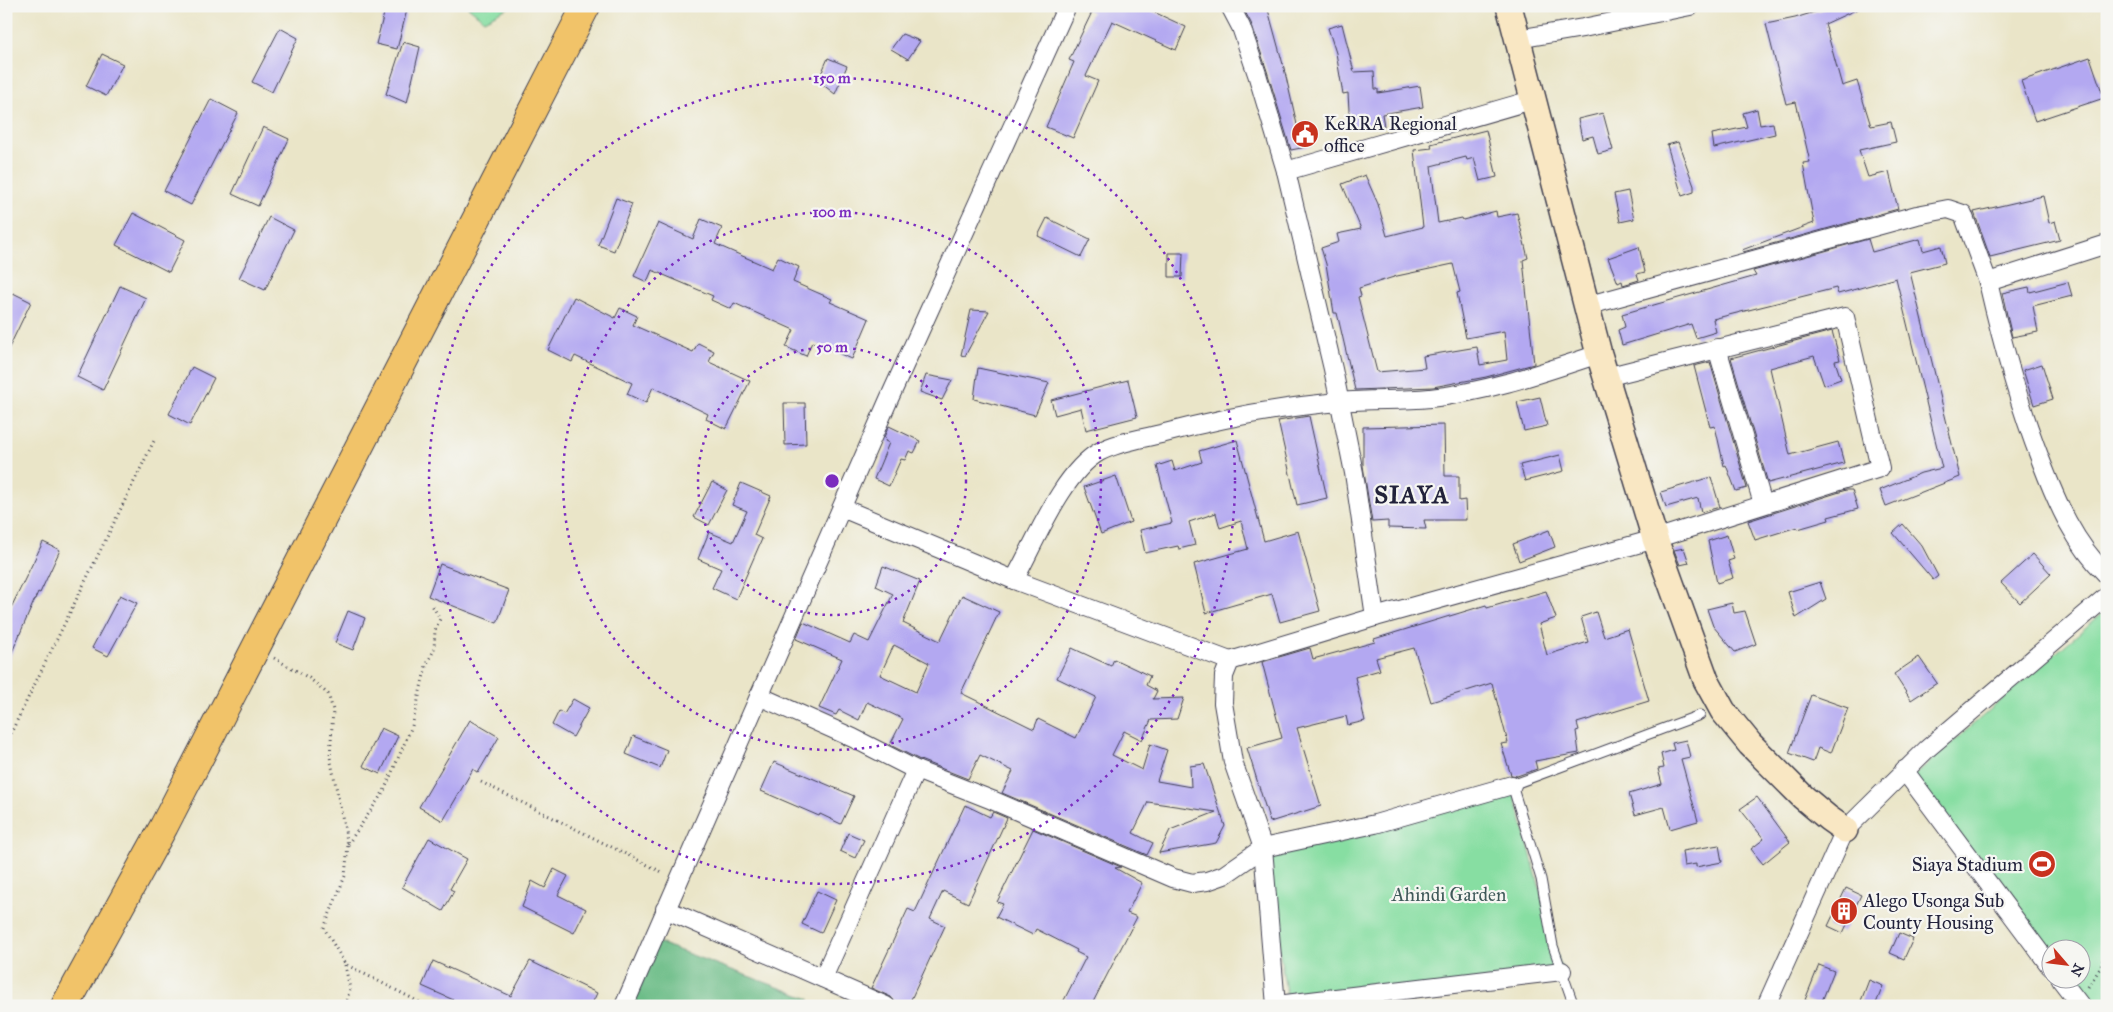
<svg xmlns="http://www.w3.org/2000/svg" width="2113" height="1012" font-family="'IM FELL Great Primer',serif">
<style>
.green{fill:#87dea2;stroke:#54806e}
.forest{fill:#6dbd88;stroke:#487062}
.building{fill:#b3a8f1;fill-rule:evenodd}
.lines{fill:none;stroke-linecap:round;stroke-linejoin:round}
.service-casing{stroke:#403f50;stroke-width:11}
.minor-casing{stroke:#403f50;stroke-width:20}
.secondary-casing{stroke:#403f50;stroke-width:28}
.primary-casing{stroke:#403f50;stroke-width:30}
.path{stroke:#403f50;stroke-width:3;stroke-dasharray:1 4;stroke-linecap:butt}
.service{stroke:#fff;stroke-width:9}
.minor{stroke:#fff;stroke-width:18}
.secondary{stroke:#f9e7c3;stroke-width:25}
.primary{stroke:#f1c369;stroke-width:28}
.ring{fill:none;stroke:#7b2cbf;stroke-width:2.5;stroke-dasharray:2.5 5}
.labels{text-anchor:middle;stroke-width:4.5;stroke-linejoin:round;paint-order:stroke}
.poi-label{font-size:19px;fill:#22223b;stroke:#f6f6f2;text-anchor:start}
.park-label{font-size:19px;fill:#405a5a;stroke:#f6f6f2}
.district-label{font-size:24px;font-weight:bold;letter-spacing:1px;fill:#22223b;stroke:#f6f6f2}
.centre{fill:#7b2cbf;stroke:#f6f6f2;stroke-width:2.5}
.ring-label{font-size:15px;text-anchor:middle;font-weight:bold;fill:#7b2cbf;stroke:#f6f6f2;stroke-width:4.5;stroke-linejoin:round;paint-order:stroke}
</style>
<rect width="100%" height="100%" fill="#f6f6f2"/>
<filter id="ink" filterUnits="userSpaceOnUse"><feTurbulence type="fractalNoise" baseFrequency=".02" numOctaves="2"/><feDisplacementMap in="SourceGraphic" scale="10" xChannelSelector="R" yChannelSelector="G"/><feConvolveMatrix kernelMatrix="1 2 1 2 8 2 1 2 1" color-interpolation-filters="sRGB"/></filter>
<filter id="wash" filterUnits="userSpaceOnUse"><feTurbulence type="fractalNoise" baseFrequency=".0096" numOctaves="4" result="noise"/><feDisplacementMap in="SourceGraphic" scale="20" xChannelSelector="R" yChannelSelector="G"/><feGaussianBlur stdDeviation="1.12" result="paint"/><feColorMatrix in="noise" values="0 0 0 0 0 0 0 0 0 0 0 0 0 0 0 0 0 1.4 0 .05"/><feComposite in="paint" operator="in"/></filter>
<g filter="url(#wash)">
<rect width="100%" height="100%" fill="#eae5c8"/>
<g class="green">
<path d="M331 6H354L352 15Z"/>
<path d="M467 6H511L484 20Z"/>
<path d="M2107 609V1006H2089L2069 980H2080V950H2050V956L1910 779Z"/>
<path d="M1512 785 1562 971 1288 1004 1263 848Z"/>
</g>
<path class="forest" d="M654 941 810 999 806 1006H626Z"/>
<g id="blocks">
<g class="building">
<path d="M386 6H408L397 49 376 44Z"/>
<path d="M1079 6H1141L1186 27 1176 50 1112 21 1086 76 1098 81 1073 138 1046 127 1074 62 1069 60 1092 12Z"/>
<path d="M1242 6H1267L1284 68 1298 129 1308 127 1311 146 1291 150 1267 71 1251 23Z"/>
<path d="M1834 6 1862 7 1825 24 1842 86 1857 81 1871 126 1891 122 1896 142 1859 150 1868 177 1889 172 1898 209 1743 252 1742 250 1814 223 1803 163 1810 162 1796 102 1786 104 1766 24 1795 18Z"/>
<path d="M1342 24 1354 72 1374 71 1375 89H1378V93L1420 86 1423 107 1382 114 1384 126 1350 128 1348 93 1343 94 1336 53 1328 28Z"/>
<path d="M280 28 298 38 272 92 252 82Z"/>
<path d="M902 34 920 41 908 59 891 49Z"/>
<path d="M403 42 420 47 407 103 386 94Z"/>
<path d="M102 54 123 64 106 96 86 86Z"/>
<path d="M2090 57 2104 98 2035 121 2021 81Z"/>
<path d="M828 58 847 66 835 94 818 81Z"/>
<path d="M211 99 238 113 191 205 164 191Z"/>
<path d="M1757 109 1760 125 1773 123 1775 134 1714 148 1712 134 1747 127 1743 113Z"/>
<path d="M1603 113 1613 150 1598 154 1593 136 1582 139 1578 119Z"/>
<path d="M263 127 289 139 258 206 232 194Z"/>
<path d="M1486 130 1497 177 1480 181 1474 158 1467 160 1466 157 1431 166 1438 223 1462 218 1463 220 1496 211 1497 217 1517 213 1528 258 1523 260 1534 364 1486 377 1433 387 1355 390 1337 313H1334L1326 264 1321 248 1339 242 1337 234 1361 229 1342 184 1365 175 1378 204 1387 236 1423 227 1414 150 1432 148 1431 144ZM1453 264 1460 292 1457 293 1466 338 1504 331 1507 360 1480 365 1477 347 1423 356 1425 368 1377 372 1358 297 1361 296 1359 288 1397 276Z"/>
<path d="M1678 142 1694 186V192L1682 196 1667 145Z"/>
<path d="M1628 191 1634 219 1620 222 1614 194Z"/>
<path d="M2043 196 2049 223 2055 221 2060 240 1990 257 1974 212Z"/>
<path d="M616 198 632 204 614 251 598 245Z"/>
<path d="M133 213 185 240 169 272 116 245Z"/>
<path d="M269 217 294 230 265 290 239 278Z"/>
<path d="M1047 218 1090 239 1081 257 1038 236Z"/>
<path d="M701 219 722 228 715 244 772 269 778 257 799 267 793 282 832 299 830 302 869 319 852 359 812 342 806 356 786 347 794 330 734 303 731 309 711 300 713 296 652 270 647 282 634 276 658 223 693 239Z"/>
<path d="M1868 239 1872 252 1920 239 1923 251 1941 246 1945 263 1910 272 1960 477 1886 506 1880 490 1921 473 1942 468 1896 278 1838 294 1836 288 1713 319 1716 332 1696 338 1691 324 1622 345 1618 330 1625 327 1622 314 1756 276 1753 271Z"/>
<path d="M1639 247 1645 272 1637 274 1639 280 1623 285 1622 281 1618 283 1608 258Z"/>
<path d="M1169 253H1183L1182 277H1169Z"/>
<path d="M2068 282 2072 296 2033 306 2038 332 2012 337 2002 293 2029 287 2030 292Z"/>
<path d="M120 286 146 298 103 390 77 377Z"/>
<path d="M13 293 31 302 6 354V307Z"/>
<path d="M574 297 615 318 620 308 637 316 633 325 693 352 698 343 714 351 709 362 750 381 726 429 706 419 708 414 653 387 646 403 627 394 632 383 575 356 572 362 548 350Z"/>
<path d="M971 310 989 311 965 356 961 355Z"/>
<path d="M1832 331 1840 360 1835 361 1841 379 1824 385 1814 356 1770 368 1790 455 1838 442 1844 463 1768 483 1731 358Z"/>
<path d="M1710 362 1747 488 1736 491 1726 465 1724 466 1715 426 1710 427 1694 366Z"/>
<path d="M2042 364 2053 399 2034 405 2023 370Z"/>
<path d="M192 367 214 378 190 425 169 414Z"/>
<path d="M978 368 1049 383 1035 415 974 399Z"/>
<path d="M926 375 952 380 942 400 920 392Z"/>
<path d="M1128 380 1137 417 1086 430 1081 408 1055 415 1051 400Z"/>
<path d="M1540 397 1547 426 1524 431 1517 402Z"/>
<path d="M784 403H805L806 444 785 445Z"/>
<path d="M1309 416 1327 498 1297 505 1278 421Z"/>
<path d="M1444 425 1445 476H1459V501L1465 500 1466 520H1424L1426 529 1388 528V521L1372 522 1363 466V427Z"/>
<path d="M889 426 920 441 914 453 909 451 905 460 901 459 889 486 874 479 889 443 885 441 886 438 884 437Z"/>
<path d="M1237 440 1264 541 1298 531 1320 611 1280 622 1272 594 1206 613 1194 564 1248 549 1241 521 1220 528 1216 513 1189 522 1195 545 1179 549 1178 546 1145 553 1140 530 1172 523 1157 466 1172 461 1175 471 1202 462 1199 451Z"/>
<path d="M1560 455 1564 471 1525 481 1520 465Z"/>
<path d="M1116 476 1131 522 1101 534 1084 487Z"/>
<path d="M1711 477 1720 507 1701 512 1698 498 1666 507 1661 492Z"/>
<path d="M712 482 727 490 709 525 694 517Z"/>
<path d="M741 483 771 496 754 535 762 539 736 599 712 588 721 569 698 559 709 532 733 542 747 511 732 505Z"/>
<path d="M1846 490H1852L1858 509 1828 517 1829 520 1798 529 1797 527 1755 540 1748 521Z"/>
<path d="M1903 524 1922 546 1938 576 1933 580 1893 533Z"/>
<path d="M1549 530 1555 547 1519 561 1513 544Z"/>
<path d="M1727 535 1734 559 1728 561 1733 578 1717 583 1708 541Z"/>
<path d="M43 542 60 550 40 593 38 592 6 666V618Z"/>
<path d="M1684 548 1689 563 1680 565 1674 550Z"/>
<path d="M2033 554 2051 574 2020 603 2001 583Z"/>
<path d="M440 564 509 590 497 623 428 596Z"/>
<path d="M883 566 920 581 903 623 940 641 962 595 999 612 961 693 1034 729 1038 719 1076 738 1096 697 1057 678 1072 648 1111 666 1114 659 1150 676 1146 685 1157 691 1153 699 1184 698 1177 719 1151 720 1142 740 1124 731 1112 755 1142 770 1150 744 1167 750 1157 781 1191 787 1190 766 1204 764 1225 826 1216 843 1159 853 1170 830 1216 812 1148 802 1133 833 1153 843 1147 855 1002 793 1013 771 980 755 968 779 920 760 890 745 903 719 867 702 859 720 839 710 836 715 819 708 842 659 796 639 803 622 850 643 854 635 869 642 893 594 876 586ZM894 645 929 663 916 692 880 675Z"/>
<path d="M1820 582 1826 599 1796 618 1788 592Z"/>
<path d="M1546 591 1556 618 1539 624 1547 655 1588 642 1581 617 1596 612 1604 637 1628 629 1649 701 1577 723 1579 730 1576 731 1579 753 1535 761 1537 769 1517 776 1511 775 1501 744 1508 743 1492 683 1431 702 1414 648 1376 658 1380 670 1355 677 1365 721 1348 725 1346 716 1297 728 1321 806 1270 822 1247 748 1282 738 1262 662 1310 648 1313 659 1375 642 1374 639 1486 605 1487 608Z"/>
<path d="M120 595 137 603 108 656 92 648Z"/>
<path d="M1732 603 1734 613 1745 611 1756 644 1735 652 1713 626 1707 609Z"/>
<path d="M348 611 365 618 353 650 335 643Z"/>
<path d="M1919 657 1937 683 1911 700 1894 674Z"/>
<path d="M1811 695 1848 708 1831 753 1818 748 1813 762 1789 753Z"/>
<path d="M573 699 589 708 573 737 552 725 559 711 564 714Z"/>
<path d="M470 720 499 737 478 773 473 769 443 821 419 807Z"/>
<path d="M381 728 398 736 380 774 363 766Z"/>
<path d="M633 736 667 750 660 768 626 754Z"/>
<path d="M1686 740 1690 757 1681 759 1698 821 1670 829 1664 807 1635 815 1629 794 1662 784 1658 769 1664 768 1661 754 1674 750 1672 743Z"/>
<path d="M774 762 854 796 841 824 820 814 819 816 761 791Z"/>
<path d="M1757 797 1790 842 1763 864 1751 849 1764 839 1740 809Z"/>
<path d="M965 805 990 817 993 812 1007 818 968 903 943 891 930 919 945 926 908 1006H897L891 997 871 988 908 909 915 912Z"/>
<path d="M1033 829 1121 867 1115 868 1142 883 1127 913 1137 917 1091 1006H1061L1086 957 1076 952 1077 950 1036 929 1033 935 996 917 1003 904 997 902Z"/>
<path d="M848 833 864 840 855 858 840 851Z"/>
<path d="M429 838 467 859 450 889 454 891 443 911 402 887Z"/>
<path d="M1719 845 1722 862 1696 867V864L1684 866 1682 851Z"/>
<path d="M554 869 568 876 558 895 586 909 574 933 522 907 532 881 545 888Z"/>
<path d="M1846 888 1861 895 1843 933 1828 926Z"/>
<path d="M817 891 836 900 821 933 802 924Z"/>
<path d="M1899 933 1913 939 1904 959 1890 953Z"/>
<path d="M433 961 511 996 530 961 597 993 591 1006H467L422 986Z"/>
<path d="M1819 965 1834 971 1820 1006 1805 1000Z"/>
<path d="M1869 980 1883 986 1875 1006H1859Z"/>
</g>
</g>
</g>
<g filter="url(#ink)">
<use href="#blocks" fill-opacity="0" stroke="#403f50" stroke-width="1"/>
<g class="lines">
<g class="service-casing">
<path id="service" d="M1574 1006 1553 946 1541 879 1512 785 1700 715"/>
</g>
<g class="minor-casing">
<g id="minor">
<path d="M1230 6 1241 27 1257 74 1286 171 1333 369 1354 473 1375 617"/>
<path d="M1518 39 1583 28 1690 6"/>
<path d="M1286 171 1532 100"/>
<path d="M1988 282C2002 343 2018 402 2041 461 2057 503 2074 543 2107 575"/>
<path d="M1586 306 1917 215 1948 209 1963 214 1988 282 2107 244"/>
<path d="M1717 348 1763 504"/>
<path d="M842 508 1014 580 1230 661"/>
<path d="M1014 580C1035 543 1062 473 1099 452 1117 442 1145 438 1165 433 1222 418 1280 407 1340 402 1370 399 1400 401 1430 398 1488 392 1544 372 1599 354"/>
<path d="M759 696 853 738 916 770 992 800 1173 878 1192 883 1207 881 1224 875 1263 848 1375 824 1512 785"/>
<path d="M1904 770 2050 966"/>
<path d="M665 909 886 1006"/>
<path d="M823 978 916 770"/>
<path d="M2061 980 2081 1006"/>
<path d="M1277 1005 1562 971"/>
<path d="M624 1006 889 399 1067 6"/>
<path d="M1276 1006 1263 848 1233 762 1223 703 1224 676 1230 661 1375 617 1655 539 1880 468 1845 317 1606 377"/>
<path d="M1766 1006 1845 830 1927 749 2107 596"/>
</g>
</g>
<g class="secondary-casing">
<path id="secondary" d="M1509 6 1599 354 1655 539 1706 680 1723 711 1750 744 1803 797 1828 818 1845 830"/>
</g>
<g class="primary-casing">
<path id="primary" d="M65 1006 164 826 586 6"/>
</g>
<g class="path">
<path d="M274 658 309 678 328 694 333 710 330 757 348 845 345 876 324 928 345 964 427 1006"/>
<path d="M6 743 154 441"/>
<path d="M481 782 664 873"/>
<path d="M348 844 384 791 412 726 426 666 434 650 435 630 440 619 432 605"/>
<path d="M345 965 350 989 345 1006"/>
<path d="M2088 987 2101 967 2107 943"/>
</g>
<use href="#service" class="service"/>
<use href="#minor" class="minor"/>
<use href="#secondary" class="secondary"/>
<use href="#primary" class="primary"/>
</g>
</g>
<g class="ring">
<circle cx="832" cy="481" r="134"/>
<circle cx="832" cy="481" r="269"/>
<circle cx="832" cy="481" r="403"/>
</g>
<defs>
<g id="civic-disc" transform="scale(1.4375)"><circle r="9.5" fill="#c8321e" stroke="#f6f6f2"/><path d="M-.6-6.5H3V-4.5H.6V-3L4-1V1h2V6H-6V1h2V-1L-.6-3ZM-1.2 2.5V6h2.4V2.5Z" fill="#fff"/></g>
<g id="stadium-disc" transform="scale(1.4375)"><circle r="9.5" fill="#c8321e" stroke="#f6f6f2"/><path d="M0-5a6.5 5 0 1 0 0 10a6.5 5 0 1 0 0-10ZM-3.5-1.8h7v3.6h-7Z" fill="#fff"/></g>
<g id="building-disc" transform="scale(1.4375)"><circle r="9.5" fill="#c8321e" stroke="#f6f6f2"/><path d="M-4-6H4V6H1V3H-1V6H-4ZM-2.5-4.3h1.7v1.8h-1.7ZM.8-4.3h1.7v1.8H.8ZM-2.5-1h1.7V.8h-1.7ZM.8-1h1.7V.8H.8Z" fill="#fff"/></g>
</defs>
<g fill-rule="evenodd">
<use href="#civic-disc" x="1305" y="134"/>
<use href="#stadium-disc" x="2042" y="864"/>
<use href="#building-disc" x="1844" y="911"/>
</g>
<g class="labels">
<g class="poi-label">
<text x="1324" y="130">KeRRA Regional<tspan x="1324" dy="22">office</tspan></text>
<text x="2023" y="871" text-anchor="end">Siaya Stadium</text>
<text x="1863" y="907">Alego Usonga Sub<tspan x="1863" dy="22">County Housing</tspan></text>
</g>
<g class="park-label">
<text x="1449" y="901">Ahindi Garden</text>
</g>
<g class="district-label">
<text x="1412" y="503">SIAYA</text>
</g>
</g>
<circle cx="832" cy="481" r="8" class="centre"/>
<g class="ring-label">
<text x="832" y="83">150 m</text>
<text x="832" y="217">100 m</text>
<text x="832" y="352">50 m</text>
</g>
<rect width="2113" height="1012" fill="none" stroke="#f6f6f2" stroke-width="25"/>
<g transform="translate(2066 964) rotate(118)"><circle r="24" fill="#f6f6f2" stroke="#a1a1a9"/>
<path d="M0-4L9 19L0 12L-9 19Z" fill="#c8321e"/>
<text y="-8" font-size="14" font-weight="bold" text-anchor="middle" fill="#22223b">N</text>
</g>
</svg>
